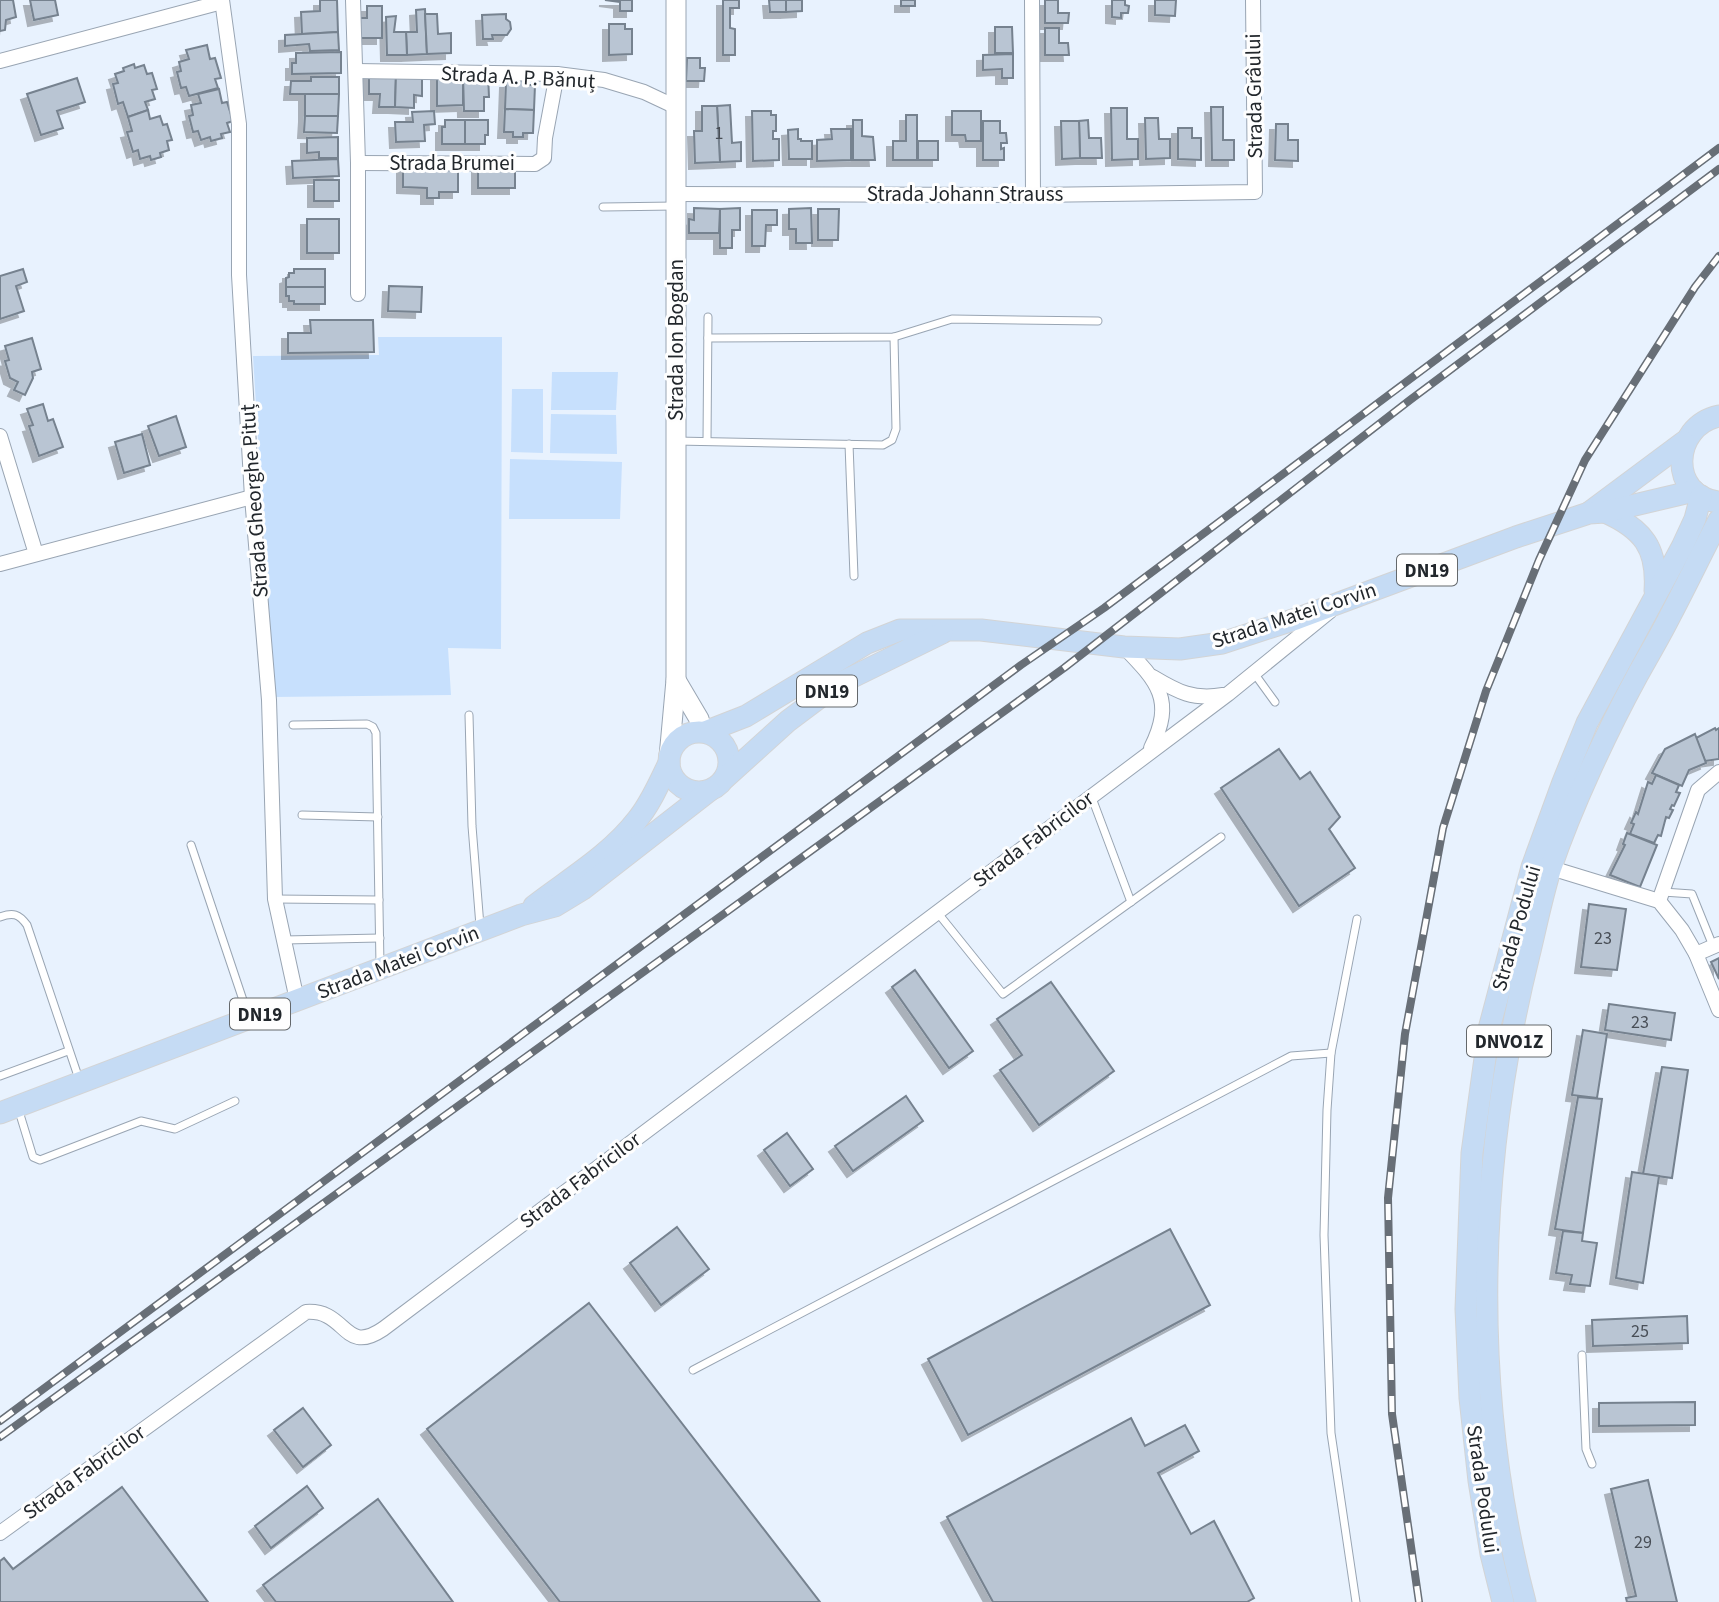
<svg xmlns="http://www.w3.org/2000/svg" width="1719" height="1602" font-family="'Source Sans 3',sans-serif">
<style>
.green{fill:#c7e0fd}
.building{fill:#b9c5d3;stroke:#76828f;stroke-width:2;filter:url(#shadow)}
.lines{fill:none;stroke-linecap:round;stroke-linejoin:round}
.service-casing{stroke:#99a5b3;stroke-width:9}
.minor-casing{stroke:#99a5b3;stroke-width:16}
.secondary-casing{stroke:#99a5b3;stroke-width:21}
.primary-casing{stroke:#d3d4d5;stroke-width:23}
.service{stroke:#fff;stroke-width:7}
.minor{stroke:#fff;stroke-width:14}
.secondary{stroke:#fff;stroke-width:19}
.primary{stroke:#c5dbf4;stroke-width:21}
.rail-casing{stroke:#686f77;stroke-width:8}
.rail{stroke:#fefefe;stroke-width:5;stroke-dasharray:16;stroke-linecap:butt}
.labels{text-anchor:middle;stroke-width:6;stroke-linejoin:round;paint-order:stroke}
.number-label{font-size:18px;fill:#484e56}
.shield{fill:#fefefe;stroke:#64686b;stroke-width:2}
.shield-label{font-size:19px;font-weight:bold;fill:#22272c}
.street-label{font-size:21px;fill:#22272c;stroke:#fefefe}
</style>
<defs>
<filter id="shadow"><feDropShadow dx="-6" dy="6" stdDeviation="0" flood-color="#0004"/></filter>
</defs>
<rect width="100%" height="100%" fill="#e8f2fe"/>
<g class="green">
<path d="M378 337H502L501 649 448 648 451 695 274 697 253 356 379 355Z"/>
<path d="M552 372H618L616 410H551Z"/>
<path d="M512 389H543V453L511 452Z"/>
<path d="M551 414 616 415 617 454 550 453Z"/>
<path d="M510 459 622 462 620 519H509Z"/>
</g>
<g class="building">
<path d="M0 0H13L16 17 6 20 5 30 0 31Z"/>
<path d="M30 0H55L58 15 34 20Z"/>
<path d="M320 0H337L338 32 302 34 301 12 320 11Z"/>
<path d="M605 0H632V11H620V2Z"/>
<path d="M723 0H739V8H730V28L735 29V55H723Z"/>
<path d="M769 0H786V12H770Z"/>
<path d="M786 0H802V11L786 12Z"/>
<rect x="901" y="0" width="14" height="6"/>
<path d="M1045 0H1058V13H1069L1068 23H1045Z"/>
<path d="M1112 0H1125V5L1129 6 1128 13H1121V18L1112 17Z"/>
<path d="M1155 0H1176L1175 16 1155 15Z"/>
<path d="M367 6H382V38H359V18H367Z"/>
<path d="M425 9 427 54 407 55 406 32H417L416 10Z"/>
<path d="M425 14H437L438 34 451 33V53L427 54Z"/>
<path d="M506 14V19L510 22 511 29 507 35H492L493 39H483L482 15Z"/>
<path d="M396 16 394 32H406L407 55H387L386 17Z"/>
<path d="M609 24H625V29H632V54L609 55Z"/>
<path d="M995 27H1012L1013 53H995Z"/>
<path d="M1045 28H1059V43H1068L1069 55H1045Z"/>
<path d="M338 32 339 50 310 51 309 44 285 46V35Z"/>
<path d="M207 45 210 59 215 58 221 78 215 79 218 88 189 96 186 87 181 88 177 72 181 71 179 62 189 59 186 50Z"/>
<path d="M341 52V73L292 74V63H296V53Z"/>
<path d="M1013 54V78H1002V69L983 70V55Z"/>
<path d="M687 58H700V68H705L704 81H686Z"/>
<path d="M134 64 135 68 144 65 147 74 152 73 157 89 152 90 155 99 145 102 148 110 128 117 123 102 118 104 113 84 118 83 115 74 124 71 123 68Z"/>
<path d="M369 74H396L395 107H379L380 94H369Z"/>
<path d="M396 74 422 75V96L414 95V108L395 107Z"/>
<path d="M488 74 489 97H484V111H464L463 75Z"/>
<path d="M437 75H463V105L437 106Z"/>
<path d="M311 77H339V94H290L291 81H311Z"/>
<path d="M77 78 85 102 57 111 63 128 41 135 27 94Z"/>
<path d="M513 79H527V85H535L534 110 505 109 506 82H513Z"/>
<path d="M219 89 222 103 227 102 233 121 227 123 230 132 221 134 222 138 211 141 210 137 201 140 198 131 193 132 189 116 193 115 191 105 201 103 198 94Z"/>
<path d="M305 94H339L338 116H305Z"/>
<path d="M730 105 732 143 741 142V161L720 162 717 106Z"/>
<path d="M702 106H717L720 162 695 163 694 131H702Z"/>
<path d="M1211 107H1223V140H1234V160H1212Z"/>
<path d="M1111 108H1127V139H1138V159L1112 160Z"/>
<path d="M505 109 534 110 533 133H523V137H513V132H504Z"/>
<path d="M148 110 150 119 160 116 163 125 167 124 172 140 167 141 169 150 160 153 161 157 151 160 150 156 140 159 138 150 133 152 127 132 132 131 128 117Z"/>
<path d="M434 111 435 124 424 125 425 141 396 142 395 122H413L412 112Z"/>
<path d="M752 111H771V115H776V131H773V139H779V160L753 161Z"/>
<path d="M952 111H981V141H966L965 135H952Z"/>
<path d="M906 115H917V160H893V141H906Z"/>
<path d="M305 116H338L337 133 304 132Z"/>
<path d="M1145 118H1158L1159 139H1170V158L1146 159Z"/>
<path d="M445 120H465V144H442V127H445Z"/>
<path d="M465 120H488V135H485V144H465Z"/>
<path d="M853 120H862V136L873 137 875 160H853Z"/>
<path d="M1088 120 1089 138H1101L1102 158H1080L1079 121Z"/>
<path d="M983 121H1000V133H1006L1007 143H1001V149L1004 148V160H983Z"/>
<path d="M1061 121H1079L1080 158 1062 159Z"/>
<path d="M1276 124H1288V140H1298V161L1275 160Z"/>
<path d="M1178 128H1192V138H1201V160L1178 159Z"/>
<path d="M798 129V139H801V141H812V159H789L788 130Z"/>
<path d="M831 129H851V160L817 161V140L832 139Z"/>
<path d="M338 137V158H319V152L307 153V138Z"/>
<rect x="918" y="141" width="20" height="19"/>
<path d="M338 159 339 176 293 178 292 161Z"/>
<path d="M403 166 458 167V192H439V198H427V188L403 187Z"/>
<rect x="478" y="166" width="37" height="22"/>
<rect x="314" y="180" width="25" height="21"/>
<path d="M694 208 720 209 719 233H689V219L694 220Z"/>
<path d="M740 208V230H732V248H720V209Z"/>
<path d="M811 208 812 243H796V229H789V209Z"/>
<path d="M818 209H839L838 240H818Z"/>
<path d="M752 210H777V225H766L765 246H752Z"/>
<rect x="307" y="219" width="32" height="34"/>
<path d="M23 269 27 282 16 286 24 311 0 319V276Z"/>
<path d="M294 269H325V287H286V278L289 277V273H294Z"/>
<path d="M389 286 422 287 421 312 388 311Z"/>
<path d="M286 287H325V304H294V301H289V296H286Z"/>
<path d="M310 320H373L374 352 288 353V333H311Z"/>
<path d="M32 338 41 369 32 372 33 378 25 395 14 390 18 382 10 378 5 361 9 360 5 346Z"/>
<path d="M43 404 48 421 53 419 63 447 39 456 29 426 33 425 27 409Z"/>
<path d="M176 416 186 447 159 456 148 426Z"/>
<path d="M142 434 150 465 124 473 115 442Z"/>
<path d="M1715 728 1716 730 1719 728V759L1705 761 1696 738Z"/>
<path d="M1695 734 1706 763 1689 770 1682 786 1652 773 1665 749Z"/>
<path d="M1279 749 1300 779 1310 772 1340 817 1329 829 1355 868 1299 906 1221 788Z"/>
<path d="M1656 775 1679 785 1676 792 1680 793 1674 806 1672 805 1670 809 1673 810 1669 818 1666 817 1661 836 1658 835 1654 843 1630 834 1634 824 1631 823 1636 812 1638 814 1648 782 1652 784Z"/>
<path d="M1627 833 1657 845 1640 887 1610 875 1625 845 1623 844Z"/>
<path d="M1589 904 1626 909 1617 970 1581 967Z"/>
<path d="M1719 958V979L1711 962Z"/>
<path d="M915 970 973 1051 949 1068 892 987Z"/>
<path d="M1051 982 1114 1071 1039 1125 1000 1070 1022 1055 997 1019Z"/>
<path d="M1609 1004 1675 1013 1671 1040 1605 1030Z"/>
<path d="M1583 1030 1607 1034 1597 1098 1572 1095Z"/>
<path d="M1662 1067 1688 1070 1672 1178 1643 1174Z"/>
<path d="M906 1096 923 1121 853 1171 835 1146Z"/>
<path d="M1578 1097 1602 1099 1583 1233 1555 1229Z"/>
<path d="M787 1133 813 1169 790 1186 764 1150Z"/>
<path d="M1632 1172 1659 1176 1643 1283 1616 1278Z"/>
<path d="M677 1227 709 1269 661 1305 630 1263Z"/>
<path d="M1170 1229 1210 1305 968 1435 928 1359Z"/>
<path d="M1563 1231 1583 1233 1582 1241 1597 1243 1590 1286 1570 1284 1572 1275 1556 1273Z"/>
<path d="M589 1303 820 1602H560L427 1429Z"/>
<path d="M1687 1316 1688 1343 1593 1346 1592 1320Z"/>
<path d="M1695 1402V1425L1599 1426V1403Z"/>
<path d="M303 1408 331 1445 303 1467 274 1430Z"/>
<path d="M1131 1418 1145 1446 1185 1425 1199 1451 1158 1473 1191 1534 1214 1521 1254 1598 1247 1602H993L947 1517Z"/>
<path d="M1648 1480 1677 1602H1627L1626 1598 1636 1596 1611 1489Z"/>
<path d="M307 1486 323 1508 271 1548 255 1526Z"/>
<path d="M122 1487 208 1602H0V1561L4 1558 13 1569Z"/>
<path d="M378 1499 453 1602H276L263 1585Z"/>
</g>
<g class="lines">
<g class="service-casing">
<g id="service">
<path d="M603 207 675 206"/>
<path d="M708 338 894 337 952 319 1098 321"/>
<path d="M676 441 883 445 892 440 896 429 894 337"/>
<path d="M707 441 708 317"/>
<path d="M849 444 854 576"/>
<path d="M1254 673 1275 702"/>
<path d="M469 715 472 826 480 926"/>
<path d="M293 725 367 724 373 727 376 733 380 965"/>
<path d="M1092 798 1131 902"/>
<path d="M302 815 378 817"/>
<path d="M191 845 248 1015"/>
<path d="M1663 892 1692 894 1713 946"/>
<path d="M275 899 379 900"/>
<path d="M937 912 1003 994 1221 837"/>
<path d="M0 917C13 912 19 914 27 925L79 1079"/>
<path d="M284 940 380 938"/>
<path d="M0 1076 68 1051"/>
<path d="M18 1108 33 1157 40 1160 141 1121 175 1129 235 1101"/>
<path d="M1582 1355 1586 1449 1592 1464"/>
<path d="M693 1370 1291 1056 1331 1053"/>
<path d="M1356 1602 1331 1433 1324 1235 1327 1110 1331 1053 1357 919"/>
</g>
</g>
<g class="minor-casing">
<g id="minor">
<path d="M222 0 239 124V275L252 497 269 700 275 899 297 1000"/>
<path d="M353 0 358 163V294"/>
<path d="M1032 0 1033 195"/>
<path d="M0 61 222 2"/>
<path d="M356 71 557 74 604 80 644 92 676 107"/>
<path d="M358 163 535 164 544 158 545 138 557 74"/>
<path d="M675 194 1033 195 1255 192 1253 0"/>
<path d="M0 436 36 554"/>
<path d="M0 564 252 497"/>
<path d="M1124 647C1158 682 1175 700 1151 748"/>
<path d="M1153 677C1178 692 1193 700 1223 695"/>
<path d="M1551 868 1659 901 1682 930 1696 954 1719 1010"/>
<path d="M1659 901 1698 790 1719 772"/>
<path d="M1696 954 1719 944"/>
<path d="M0 1533 306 1312C347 1309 343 1356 383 1329L1228 694 1330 611"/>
</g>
</g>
<g class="secondary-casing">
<g id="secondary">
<path d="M676 680 699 719 703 732"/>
<path d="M669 757 676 680V0"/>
</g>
</g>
<g class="primary-casing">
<g id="primary">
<path d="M1719 416C1671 426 1668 497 1719 502"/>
<path d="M1590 512 1684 442"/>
<path d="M1605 512C1643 529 1658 548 1655 591"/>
<path d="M705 732 746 716 867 643 900 630H981L1124 647 1180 649 1222 643 1296 619 1516 537 1589 513 1605 512 1694 491"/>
<circle cx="699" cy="762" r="30"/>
<path d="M725 778 788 721 836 685 942 633"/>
<path d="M534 906C569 879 610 855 637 820 651 803 659 783 669 763"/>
<path d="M0 1113 521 915 555 906 583 889 709 791"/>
<path d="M1503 1602 1491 1554 1479 1481 1470 1398 1466 1309 1472 1153 1489 1029 1532 867 1563 782 1587 723 1682 547 1695 519 1701 496"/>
<path d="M1525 1602C1470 1392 1477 1165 1529 955 1536 926 1542 896 1551 867 1572 806 1606 733 1637 676 1648 656 1660 636 1670 616 1687 584 1702 552 1719 520"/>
</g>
</g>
<use href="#service" class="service"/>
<use href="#minor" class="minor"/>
<use href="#secondary" class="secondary"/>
<use href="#primary" class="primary"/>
<g class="rail-casing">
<g id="rail">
<path d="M0 1421 1021 665 1104 608 1719 148"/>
<path d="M0 1437 1064 668 1410 400 1719 169"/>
<path d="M1419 1602 1392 1414 1388 1198 1405 1034 1443 828 1486 691 1539 560 1585 460 1695 287 1719 256"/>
</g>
</g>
<use href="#rail" class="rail"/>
</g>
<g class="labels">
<g class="number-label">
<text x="719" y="139">1</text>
<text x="1603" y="944">23</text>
<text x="1640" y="1028">23</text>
<text x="1640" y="1337">25</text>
<text x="1643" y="1548">29</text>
</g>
<g class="shield">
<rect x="1397" y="554.5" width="60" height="31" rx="5"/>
<rect x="797" y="675.5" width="60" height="31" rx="5"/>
<rect x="230" y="998.5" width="60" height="31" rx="5"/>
<rect x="1467" y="1025.5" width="84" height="31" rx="5"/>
</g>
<g class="shield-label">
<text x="1427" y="577">DN19</text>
<text x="827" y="698">DN19</text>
<text x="260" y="1021">DN19</text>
<text x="1509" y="1048">DNVO1Z</text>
</g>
<g class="street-label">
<text transform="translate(518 77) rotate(3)" y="7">Strada A. P. Bănuț</text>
<text transform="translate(1254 96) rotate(-91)" y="7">Strada Grâului</text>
<text x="452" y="170">Strada Brumei</text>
<text x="965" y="201">Strada Johann Strauss</text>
<text transform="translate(676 340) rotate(-90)" y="7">Strada Ion Bogdan</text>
<text transform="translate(254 501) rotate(-94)" y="7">Strada Gheorghe Pituț</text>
<text transform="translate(1294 615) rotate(-18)" y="7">Strada Matei Corvin</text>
<text transform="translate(1033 839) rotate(-37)" y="7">Strada Fabricilor</text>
<text transform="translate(1516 928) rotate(-74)" y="7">Strada Podului</text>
<text transform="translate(398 962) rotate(-21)" y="7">Strada Matei Corvin</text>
<text transform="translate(580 1180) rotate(-37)" y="7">Strada Fabricilor</text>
<text transform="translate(84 1472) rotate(-36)" y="7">Strada Fabricilor</text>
<text transform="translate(1483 1489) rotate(82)" y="7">Strada Podului</text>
</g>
</g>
</svg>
